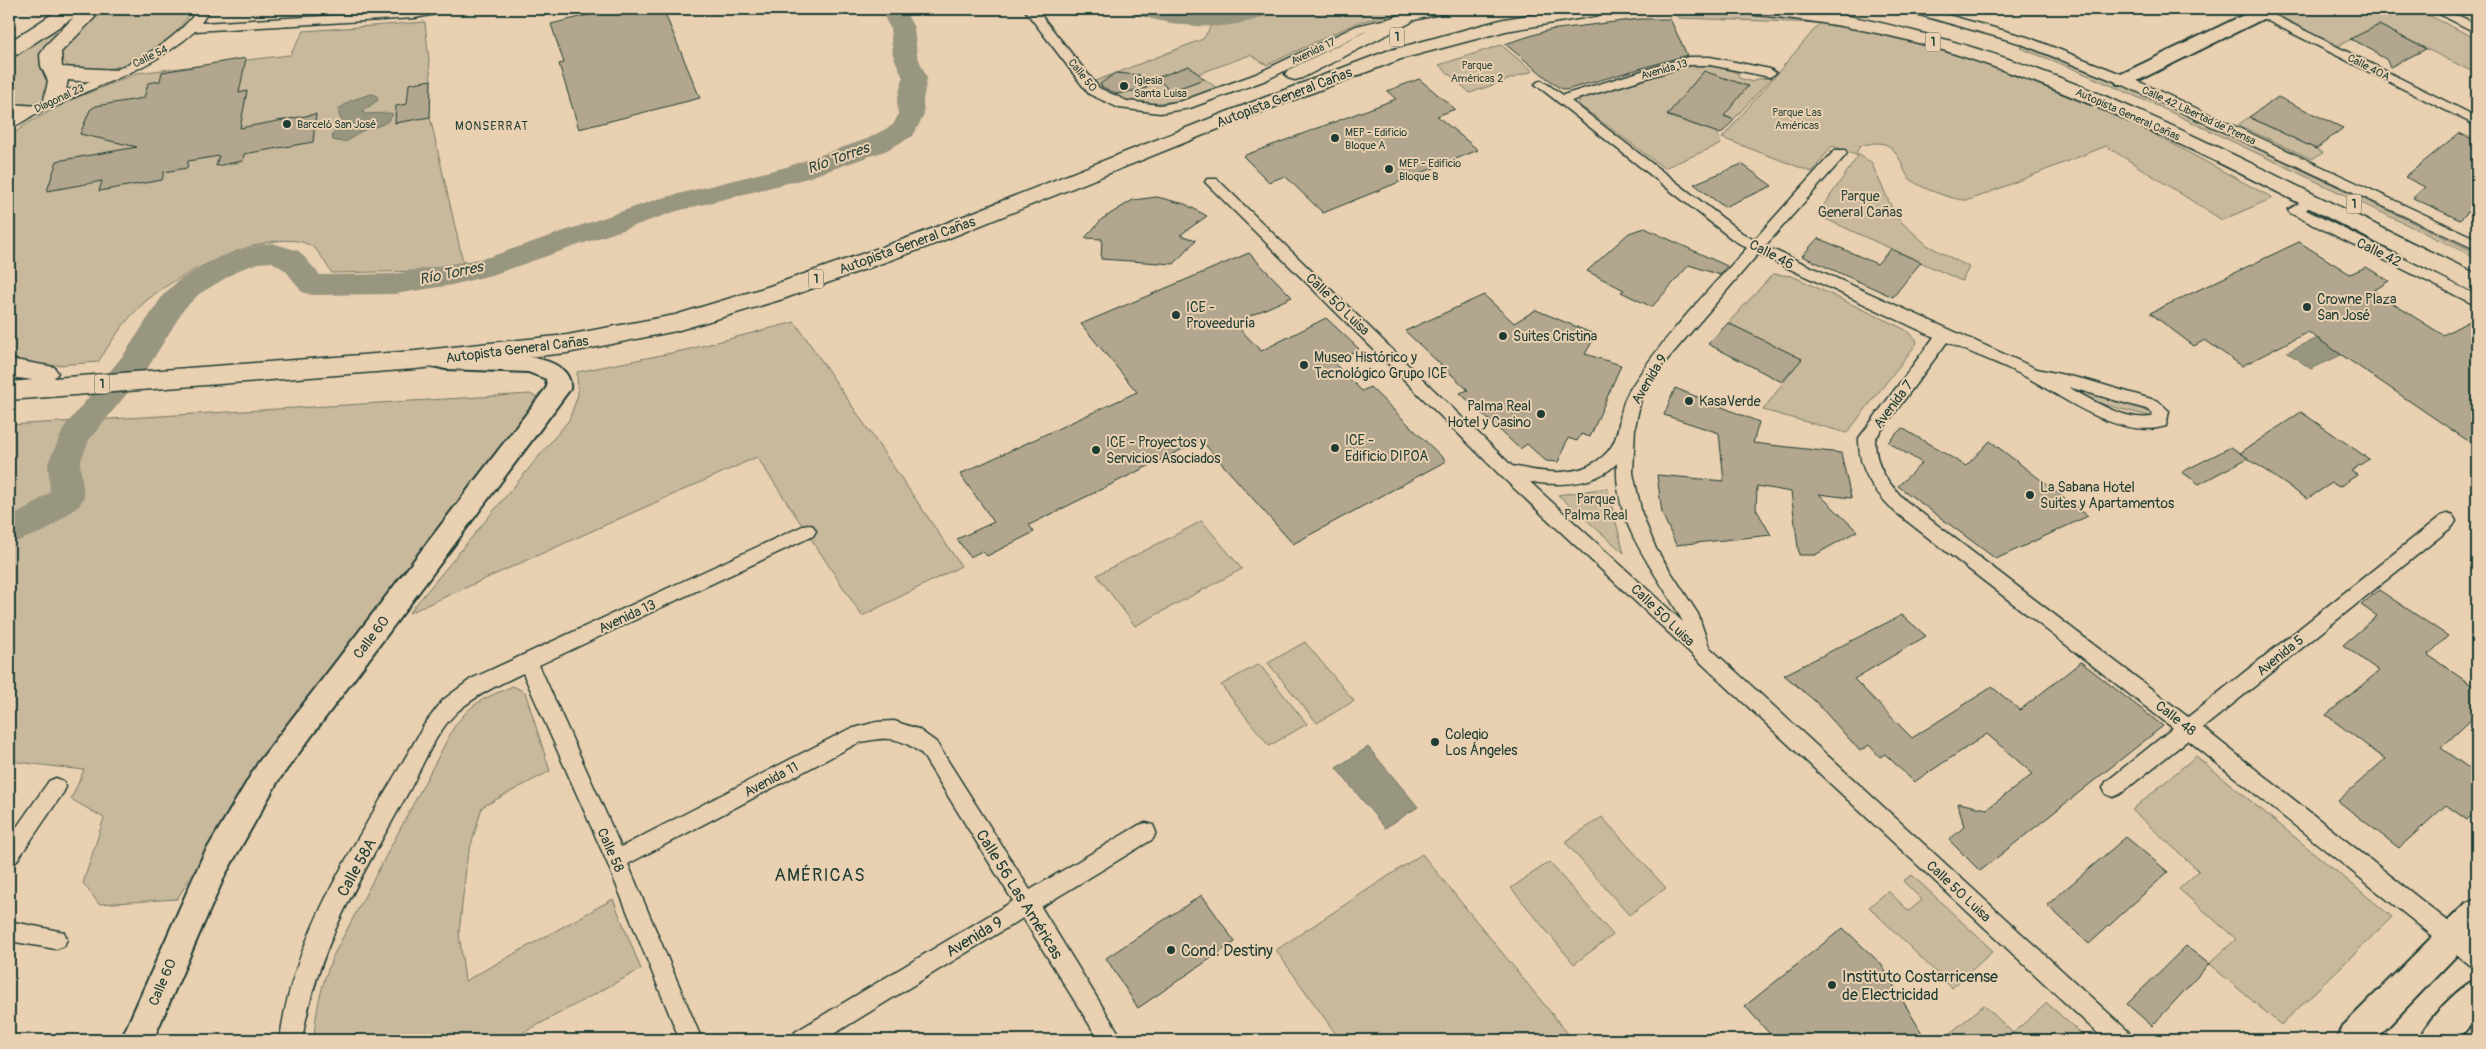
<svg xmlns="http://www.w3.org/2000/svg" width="2486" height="1049" font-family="Pangolin,sans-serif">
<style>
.green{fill:#c8b89c;stroke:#747a68;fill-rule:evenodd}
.water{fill:#999680;stroke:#687262}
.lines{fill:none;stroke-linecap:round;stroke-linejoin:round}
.river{fill:#999680;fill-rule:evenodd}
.building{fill:#b2a78e;stroke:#1f3d34}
.street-casing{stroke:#1f3d34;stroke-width:3}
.secondary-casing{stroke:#1f3d34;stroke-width:4}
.highway-casing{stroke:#1f3d34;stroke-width:3}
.street{fill:#e9d0b1;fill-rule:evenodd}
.secondary{fill:#e9d0b1;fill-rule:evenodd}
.highway{fill:#e9d0b1;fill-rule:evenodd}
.poi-dot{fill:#1f3d34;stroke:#e9d0b1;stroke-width:2}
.labels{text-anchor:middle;stroke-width:4;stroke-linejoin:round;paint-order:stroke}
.far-street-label{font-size:11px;fill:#1f3d34;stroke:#e9d0b1}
.far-park-label{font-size:11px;fill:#30493e;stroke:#e9d0b1}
.far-poi-label{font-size:11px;fill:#1f3d34;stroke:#e9d0b1;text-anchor:start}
.shield{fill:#e9d0b1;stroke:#5c695a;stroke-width:1}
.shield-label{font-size:12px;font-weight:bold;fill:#1f3d34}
.far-neighbourhood-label{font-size:12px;letter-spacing:1px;fill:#1f3d34;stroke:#e9d0b1}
.street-label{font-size:14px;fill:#1f3d34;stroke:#e9d0b1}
.park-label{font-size:14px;fill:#30493e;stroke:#e9d0b1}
.poi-label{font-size:14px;fill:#1f3d34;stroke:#e9d0b1;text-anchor:start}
.water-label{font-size:15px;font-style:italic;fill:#2b463c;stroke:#e9d0b1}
.near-street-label{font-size:16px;fill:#1f3d34;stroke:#e9d0b1}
.near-poi-label{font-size:16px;fill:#1f3d34;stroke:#e9d0b1;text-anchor:start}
.near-neighbourhood-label{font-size:18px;letter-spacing:1px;fill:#1f3d34;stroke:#e9d0b1}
</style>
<rect width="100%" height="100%" fill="#e9d0b1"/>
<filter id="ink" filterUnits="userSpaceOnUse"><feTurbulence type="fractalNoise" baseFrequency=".02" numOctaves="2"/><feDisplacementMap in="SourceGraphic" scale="10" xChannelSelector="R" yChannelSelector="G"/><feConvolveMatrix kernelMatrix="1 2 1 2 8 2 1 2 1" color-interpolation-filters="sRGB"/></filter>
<g filter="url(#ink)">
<g class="green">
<path d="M85 9H88L41 58 40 63 50 82 45 101 36 106 9 104V56Z"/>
<path d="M104 9H193C185 20 178 33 167 42 147 59 74 91 60 55L64 45Z"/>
<path d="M1165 9H1414L1356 23 1267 65 1250 55 1198 74 1189 66 1157 78 1171 91 1204 79 1217 88 1180 101 1147 104 1107 96 1093 82 1203 39 1218 15 1183 14ZM1115 74 1140 75 1147 88 1107 96 1100 84Z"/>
<path d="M1671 9C1811 9 1945 44 2074 99 2094 107 2116 115 2136 125 2182 148 2227 174 2273 198L2222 220 2106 146 1978 197C1974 198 1970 200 1967 200 1955 201 1917 187 1909 178 1906 175 1904 169 1902 164 1892 142 1883 140 1860 146L1856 153 1871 162 1896 217 1927 245 1969 267 1962 281 1817 215 1858 156 1832 146 1812 172 1722 138 1820 23 1679 18Z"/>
<path d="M2293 9H2416L2477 39V74L2379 25 2336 47 2285 21 2283 15Z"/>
<path d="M425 22 431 80 430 117 464 266 425 271 332 273C326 265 321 254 314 248 281 221 185 272 156 293 131 311 114 337 98 362L45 366 9 361V137L28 123 71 100 137 73 290 55 304 31Z"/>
<path d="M1501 45 1533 71 1470 93 1439 65Z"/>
<path d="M2023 46 2112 80 2477 253V258L2162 108 2069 67 2020 48Z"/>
<path d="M1694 65 1720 67 1738 73 1739 78 1753 82 1756 79 1771 78 1734 119 1680 100 1667 116 1716 132 1721 144 1664 168 1578 104 1581 99 1672 70Z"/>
<path d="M2249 117 2316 149 2323 153 2312 159 2238 125Z"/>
<path d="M1773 274 1792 276 1904 329 1916 339 1917 343 1847 433 1763 410 1801 359 1728 323Z"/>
<path d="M795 322 961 566 862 616 757 457 409 613 569 420 578 395 577 372 686 350Z"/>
<path d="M2078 388 2150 409 2154 413 2153 417 2078 398 2072 391Z"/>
<path d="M530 394 542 400 262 763 177 899 99 904 83 883 104 818 71 799 84 770 9 761V425Z"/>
<path d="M1607 488 1624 553 1558 495Z"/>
<path d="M1202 521 1242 569 1135 626 1097 575Z"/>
<path d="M1305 642 1354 701 1317 723 1268 663Z"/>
<path d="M1259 664 1307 724 1269 746 1221 685Z"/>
<path d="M513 686 525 692 550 771 482 807 467 859 459 933 465 981 613 899 641 969 510 1040H314C315 1010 322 984 333 956L454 727C473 701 485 698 513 686Z"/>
<path d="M2196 756 2392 917 2281 1025 2209 964 2236 939 2179 889 2199 871 2132 810Z"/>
<path d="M1602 817 1666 888 1629 915 1565 842Z"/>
<path d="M1422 854 1573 1040H1340L1276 950Z"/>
<path d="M1549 862 1613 935 1574 964 1511 888Z"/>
<path d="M1912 875 1993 951 1952 988 1869 907 1888 891 1909 911 1922 900 1903 881Z"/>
<path d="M2047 1003 2088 1040H1942L1984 1005 2013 1033Z"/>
</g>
<g class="water">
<path d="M371 94 376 95 378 100 363 111 364 114 389 113 393 114C387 127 373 126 362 131 349 137 352 145 333 140L332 135 343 123 339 115V109L350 101Z"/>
<path d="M2318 338 2341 355 2311 369 2287 352Z"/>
<path d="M1368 747 1418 807 1385 828 1336 768Z"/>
</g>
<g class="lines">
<g class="river">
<path d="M880 9H904L914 28 917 55 927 78 923 100 924 115 913 136 885 151 804 179 677 211 495 274 452 285 395 294 312 295 302 292 286 271 272 262 259 263 239 270 199 294 184 309 147 369 89 440 80 463 84 497 79 506 45 531 9 544V518L28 508 50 492 48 463 65 426 125 353 163 295 179 280 219 257 259 245 272 243 299 251 320 275 395 274 489 257 658 199 786 167 867 139 893 125 898 115 897 100 903 78 893 55 890 28Z"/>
<path d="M1128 9H1170L1217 13 1241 9H1273C1267 17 1256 20 1246 22 1207 32 1170 24 1132 14Z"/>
</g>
</g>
<g class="building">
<path d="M613 9H663L700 98 579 129 559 64 564 63 551 24Z"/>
<path d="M1640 19H1670L1687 55 1566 90 1558 87 1505 44 1549 30Z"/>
<path d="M2379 25 2426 49 2390 67 2386 59 2378 55 2374 50 2350 39Z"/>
<path d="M246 58 239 93 247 91 240 128 316 114 313 142 244 154 243 161 216 166 219 156 188 161 187 168 164 172 162 180 99 191 102 181 47 191 57 161 137 147 80 134 90 110 96 106 144 98 148 83 160 81 162 72Z"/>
<path d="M1189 66 1204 79 1171 91 1156 78Z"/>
<path d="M1704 71 1748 86 1724 116 1734 120 1721 134 1667 115Z"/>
<path d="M1115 73 1140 75 1147 88 1117 94 1102 87 1100 84Z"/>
<path d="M1419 79 1455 109 1437 116 1478 150 1323 213 1285 176 1269 182 1243 156 1396 99 1387 91Z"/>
<path d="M431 80 430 117 395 123 396 106 407 104 409 84Z"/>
<path d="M2278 97 2343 128 2316 149 2249 117Z"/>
<path d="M2459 133 2477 141V203L2460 220 2413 198 2425 187 2405 177Z"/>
<path d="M1742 164 1772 186 1724 207 1694 184Z"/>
<path d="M1157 197 1185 204 1207 216 1180 235 1196 240 1174 264 1101 259 1102 239 1085 238 1102 219 1133 200Z"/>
<path d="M1645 228 1653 232 1727 266 1720 275 1689 265 1652 307 1621 292 1624 290 1587 271 1629 233Z"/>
<path d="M1818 238 1877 264 1891 249 1921 262 1893 297 1802 256Z"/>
<path d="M2299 242 2350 274 2366 267 2389 281 2373 291 2443 335 2477 317V447L2308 332 2242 366 2205 340 2194 346 2150 313Z"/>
<path d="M1249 253 1292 297 1234 323 1261 351 1326 318 1359 349 1333 362 1362 391 1370 387 1446 461 1293 544 1201 440 1029 525 1034 532 987 556 982 551 970 557 957 539 994 522 960 474 1137 392 1081 324Z"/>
<path d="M1484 295 1514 323 1536 310 1596 335 1585 354 1621 365 1590 437 1581 434 1577 441 1568 438 1558 462 1546 461 1527 444 1520 449 1460 393 1468 390 1405 331Z"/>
<path d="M1728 323 1802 359 1782 382 1708 344Z"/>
<path d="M1675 388 1759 422 1753 443 1841 453 1851 498 1819 494 1857 531 1815 555H1799L1791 492 1757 486 1756 509 1771 535 1676 545 1662 513 1657 475 1724 481 1719 433 1664 415Z"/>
<path d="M2301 412 2369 459 2351 471 2357 475 2339 487 2332 483 2307 499 2240 453Z"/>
<path d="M1902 428 1966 466 1990 441 2088 516 1996 559 1898 486 1922 463 1888 442Z"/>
<path d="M2231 447 2248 458 2199 484 2182 472Z"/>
<path d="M2379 590 2448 636 2428 655 2477 689V714L2441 748 2477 774V810L2467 820 2446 805 2399 848 2338 801 2385 759 2326 715 2379 671 2343 645 2377 616 2361 605Z"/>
<path d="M1902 615 1926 636 1854 679 1912 738 1992 687 2020 710 2081 662 2163 726 1980 871 1949 840 1964 827 1958 803 1987 809 2033 774 1987 734 1914 782 1885 754 1880 757 1869 745 1860 751 1816 702 1784 675Z"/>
<path d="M2126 837 2168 872 2089 944 2047 905Z"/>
<path d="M1202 895 1235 942 1138 1008 1106 958Z"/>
<path d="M1843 928 1881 964 1926 1040H1775L1745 1006Z"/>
<path d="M2186 946 2209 964 2152 1026 2127 1004Z"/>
</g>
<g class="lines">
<g class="street-casing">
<g id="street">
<path d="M198 9H210L201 23 448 9 446 12 415 18 195 31C153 69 94 87 43 110 31 115 21 125 9 128V118C68 83 159 67 198 9Z"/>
<path d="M1024 9H1036L1099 88 1127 101 1160 105 1182 101 1256 74 1356 26 1430 9H1450L1448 12 1364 32 1266 80 1190 108 1160 113 1119 108 1089 94Z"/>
<path d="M1907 9H1926L2027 37 2129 77 2477 239V250L2119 83 2019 43 1909 12Z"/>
<path d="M2262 9 2477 117V126L2258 16 2256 13 2258 10Z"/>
<path d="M2429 9H2444L2477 24V33Z"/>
<path d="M1688 57H1710L1770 69 1776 73 1770 77 1710 65H1689L1571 101 1742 233 1754 240 1835 150H1845L1847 153 1845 156 1765 246 2037 369 2087 380 2158 401 2169 411 2166 426C2120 440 2066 399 2028 378 2002 364 1973 354 1947 342L1875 439C1875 467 1887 482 1906 501L2188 717 2441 516 2447 514 2453 516 2456 521 2453 526 2203 728 2477 944V968L2469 965 2188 740 2120 794 2113 797 2106 794 2103 788 2106 782 2173 728 1894 511C1873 489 1858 470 1859 438L1934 337 1758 254 1660 368 1641 399 1635 427 1633 473 1642 514 1656 549 1698 614 1709 647 2129 1032 2132 1040H2105L1501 476 1205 182 1207 179H1217L1512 466C1539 472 1572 478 1597 461 1626 442 1614 416 1629 391 1662 338 1705 294 1747 248L1732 239 1535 84 1541 80 1563 95ZM2068 387 2146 409 2153 413 2152 417C2124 421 2092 400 2068 387ZM1617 463C1614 529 1656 569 1683 622L1530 482C1560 486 1595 486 1617 463Z"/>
<path d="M2307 198 2314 202 2306 210 2477 295V306L2290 213 2288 210Z"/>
<path d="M807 524 813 526 816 531 813 536 539 665 621 847 847 730 876 722 894 721 918 729 936 742 1030 890 1139 825 1146 823 1153 825 1156 832 1153 839 1041 907 1123 1040H1099L1023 918 824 1040H792L795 1032 1013 901 922 754C899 736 886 736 858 743L628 864 702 1040H680L606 860 523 673C500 684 478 694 458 711 436 731 423 765 409 791 362 876 318 943 302 1040H280C293 927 370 823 424 725L443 700 471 679Z"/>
<path d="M56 778 63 781 66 787 63 793 16 862 9 865V838L49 781Z"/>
<path d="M9 921 64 932 67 939 64 946 56 949 9 941Z"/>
</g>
</g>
<g class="secondary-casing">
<g id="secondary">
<path d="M2256 9H2278L2275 13 2131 84H2117L2115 80 2117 76Z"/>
<path d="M445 353C472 354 575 346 570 389L278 781 225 875 153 1040H121L203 856 258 763 547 387 546 379 528 372 445 369 437 367 434 361 437 355Z"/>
<path d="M2477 898V934L2375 1040H2337L2341 1028 2466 903Z"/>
<path d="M2477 979V1018L2457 1040H2419C2426 1021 2458 987 2477 979Z"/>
</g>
</g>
<g class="highway-casing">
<g id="highway">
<path d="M60 9H103L61 52 62 67 117 70 120 74 117 78C100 82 85 82 68 80L64 100 61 104 54 106 47 104 44 100 48 81 41 66 40 55 45 46 74 17 16 55 9 57V42Z"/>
<path d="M1567 9H1610L1607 13 1600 15 1506 31 1401 59 1243 119 932 245 783 299 676 331 567 353 415 369 9 400V382L33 380 9 377V359L54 367 58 373 54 378 415 351 567 335 675 315 767 287 916 235 1229 111 1387 51 1504 19Z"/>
<path d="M1746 9C1805 5 1861 17 1917 32 2039 62 2152 115 2265 170 2336 205 2406 240 2477 274V292L2469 290C2298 204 2129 108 1946 51 1884 32 1820 21 1756 15L1749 13Z"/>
<path d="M1403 13 1410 15 1413 19 1410 23 1302 78 1295 80 1288 78 1285 74 1288 70Z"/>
<path d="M9 104 39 106 42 110 39 114 9 116Z"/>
</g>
</g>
<use href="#street" class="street"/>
<use href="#secondary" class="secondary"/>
<use href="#highway" class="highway"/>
</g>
</g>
<g class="poi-dot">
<circle cx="1124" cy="86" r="5"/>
<circle cx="287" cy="124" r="5"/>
<circle cx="1335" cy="138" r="5"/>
<circle cx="1389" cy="169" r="5"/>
<circle cx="2307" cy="307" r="5"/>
<circle cx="1176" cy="315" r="5"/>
<circle cx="1503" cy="336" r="5"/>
<circle cx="1304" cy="365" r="5"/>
<circle cx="1689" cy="401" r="5"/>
<circle cx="1541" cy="414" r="5"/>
<circle cx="1335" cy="448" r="5"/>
<circle cx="1096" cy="450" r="5"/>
<circle cx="2030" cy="495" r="5"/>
<circle cx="1435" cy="742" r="5"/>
<circle cx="1171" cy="950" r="5"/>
<circle cx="1832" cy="985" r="5"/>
</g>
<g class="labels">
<g class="far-street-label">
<text transform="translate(1313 51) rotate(-26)" y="4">Avenida 17</text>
<text transform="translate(150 56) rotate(-26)" y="4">Calle 54</text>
<text transform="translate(2369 67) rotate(27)" y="4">Calle 40A</text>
<text transform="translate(1664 69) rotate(-16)" y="4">Avenida 13</text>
<text transform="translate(1083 75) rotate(51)" y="4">Calle 50</text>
<text transform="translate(59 98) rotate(-25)" y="4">Diagonal 23</text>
<text transform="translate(2128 114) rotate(24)" y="4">Autopista General Cañas</text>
<text transform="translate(2199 115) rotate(25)" y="4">Calle 42 Libertad de Prensa</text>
</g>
<g class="far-park-label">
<text x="1477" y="69">Parque<tspan x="1477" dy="13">Américas 2</tspan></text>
<text x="1797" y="116">Parque Las<tspan x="1797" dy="13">Américas</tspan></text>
</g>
<g class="far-poi-label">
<text x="1134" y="84">Iglesia<tspan x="1134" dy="13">Santa Luisa</tspan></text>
<text x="297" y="128">Barceló San José</text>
<text x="1345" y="136">MEP - Edificio<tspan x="1345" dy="13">Bloque A</tspan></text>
<text x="1399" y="167">MEP - Edificio<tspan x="1399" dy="13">Bloque B</tspan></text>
</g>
<g class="shield">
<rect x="1389.5" y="27.5" width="15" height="19" rx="4"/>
<rect x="1925.5" y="32.5" width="15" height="19" rx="4"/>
<rect x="2346.5" y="194.5" width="15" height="19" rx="4"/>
<rect x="808.5" y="269.5" width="15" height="19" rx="4"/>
<rect x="94.5" y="374.5" width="15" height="19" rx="4"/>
</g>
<g class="shield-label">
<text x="1397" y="41">1</text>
<text x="1933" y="46">1</text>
<text x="2354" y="208">1</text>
<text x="816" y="283">1</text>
<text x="102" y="388">1</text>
</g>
<g class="far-neighbourhood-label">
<text x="492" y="130">MONSERRAT</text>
</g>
<g class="street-label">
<text transform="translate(1284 97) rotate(-21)" y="5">Autopista General Cañas</text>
<text transform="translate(907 245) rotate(-20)" y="5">Autopista General Cañas</text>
<text transform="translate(2379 252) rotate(26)" y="5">Calle 42</text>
<text transform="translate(1772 254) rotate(27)" y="5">Calle 46</text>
<text transform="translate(1338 304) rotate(44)" y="5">Calle 50 Luisa</text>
<text transform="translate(517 349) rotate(-7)" y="5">Autopista General Cañas</text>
<text transform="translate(1649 379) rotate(-59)" y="5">Avenida 9</text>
<text transform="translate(1893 404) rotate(-53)" y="5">Avenida 7</text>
<text transform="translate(1663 615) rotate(44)" y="5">Calle 50 Luisa</text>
<text transform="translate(627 616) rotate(-25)" y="5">Avenida 13</text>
<text transform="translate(371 637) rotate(-53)" y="5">Calle 60</text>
<text transform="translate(2280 655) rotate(-39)" y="5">Avenida 5</text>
<text transform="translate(2176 718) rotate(38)" y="5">Calle 48</text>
<text transform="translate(771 779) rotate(-28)" y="5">Avenida 11</text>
<text transform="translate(611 850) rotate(66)" y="5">Calle 58</text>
<text transform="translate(1959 891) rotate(43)" y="5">Calle 50 Luisa</text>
<text transform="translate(162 982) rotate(-67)" y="5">Calle 60</text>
</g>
<g class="park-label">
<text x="1860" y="201">Parque<tspan x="1860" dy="16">General Cañas</tspan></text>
<text x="1596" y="504">Parque<tspan x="1596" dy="16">Palma Real</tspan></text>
</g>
<g class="poi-label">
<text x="2317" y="304">Crowne Plaza<tspan x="2317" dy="16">San José</tspan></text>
<text x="1186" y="312">ICE -<tspan x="1186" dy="16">Proveeduría</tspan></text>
<text x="1513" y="341">Suites Cristina</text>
<text x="1314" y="362">Museo Histórico y<tspan x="1314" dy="16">Tecnológico Grupo ICE</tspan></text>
<text x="1699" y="406">KasaVerde</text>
<text x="1531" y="411" text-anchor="end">Palma Real<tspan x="1531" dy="16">Hotel y Casino</tspan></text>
<text x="1345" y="445">ICE -<tspan x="1345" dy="16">Edificio DIPOA</tspan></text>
<text x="1106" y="447">ICE - Proyectos y<tspan x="1106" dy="16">Servicios Asociados</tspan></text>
<text x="2040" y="492">La Sabana Hotel<tspan x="2040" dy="16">Suites y Apartamentos</tspan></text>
<text x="1445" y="739">Colegio<tspan x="1445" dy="16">Los Ángeles</tspan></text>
</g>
<g class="water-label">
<text transform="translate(838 158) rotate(-20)" y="5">Río Torres</text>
<text transform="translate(451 273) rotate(-12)" y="5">Río Torres</text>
</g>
<g class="near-street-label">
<text transform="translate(356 867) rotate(-61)" y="6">Calle 58A</text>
<text transform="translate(1020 894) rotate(58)" y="6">Calle 56 Las Américas</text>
<text transform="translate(974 936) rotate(-31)" y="6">Avenida 9</text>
</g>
<g class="near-poi-label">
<text x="1181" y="956">Cond. Destiny</text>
<text x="1842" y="982">Instituto Costarricense<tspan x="1842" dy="18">de Electricidad</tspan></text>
</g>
<g class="near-neighbourhood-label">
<text x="820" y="881">AMÉRICAS</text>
</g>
</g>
<rect width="2486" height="1049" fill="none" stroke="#e9d0b1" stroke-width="30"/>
<rect x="15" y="15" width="2456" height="1019" fill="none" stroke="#1f3d34" stroke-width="2" filter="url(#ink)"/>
</svg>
